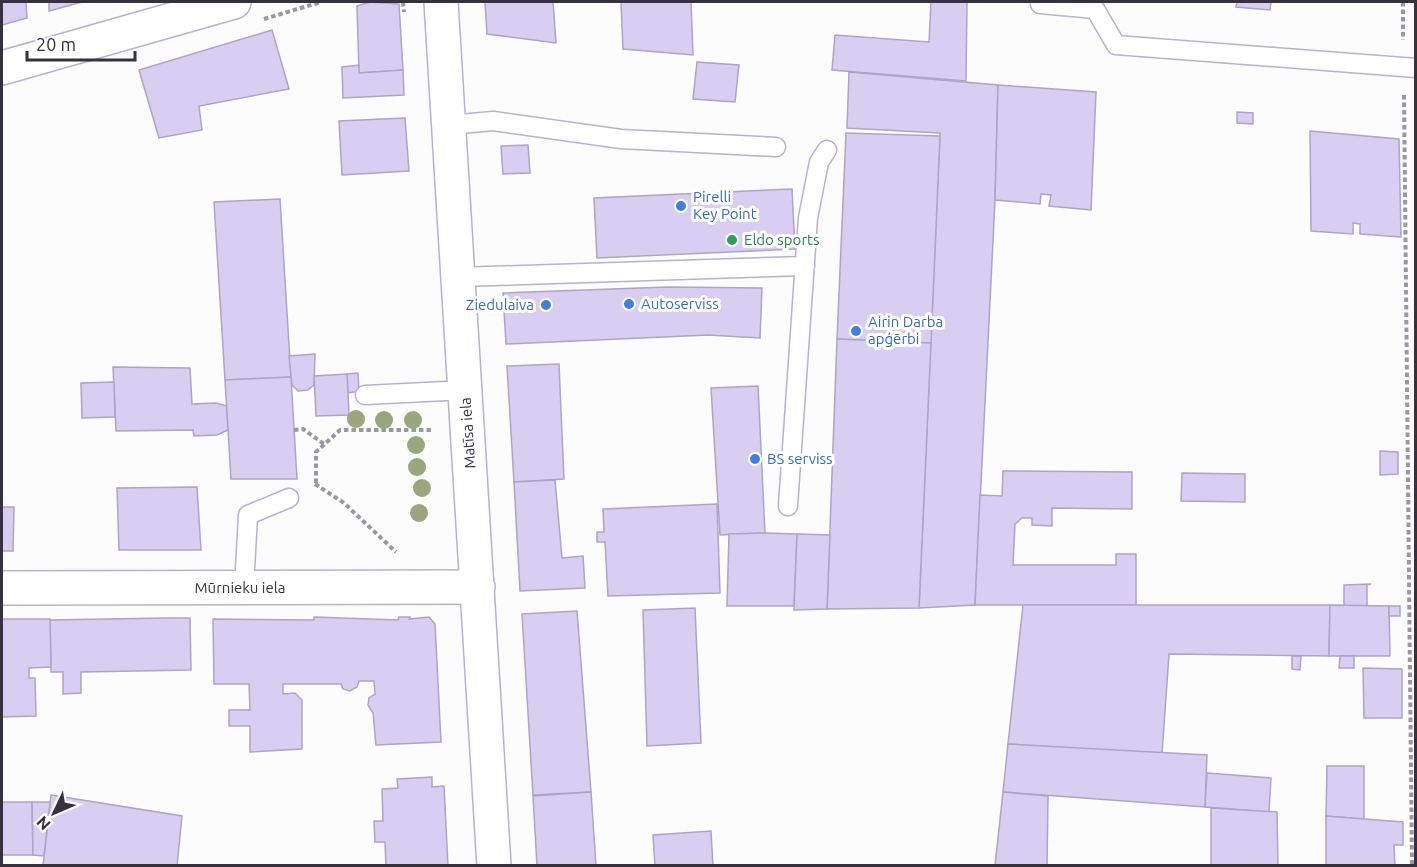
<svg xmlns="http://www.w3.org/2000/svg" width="1417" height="867" font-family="Ubuntu,sans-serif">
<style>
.building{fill:#d8cef1;stroke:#aea4c6;stroke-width:1.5}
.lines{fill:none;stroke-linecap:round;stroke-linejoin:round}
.service-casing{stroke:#b9b0d2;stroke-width:21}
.minor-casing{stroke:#b9b0d2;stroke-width:36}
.tertiary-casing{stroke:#b9b0d2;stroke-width:36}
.path{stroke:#9a989f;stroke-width:4;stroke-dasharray:4.5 3;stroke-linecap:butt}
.service{stroke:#fff;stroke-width:18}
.minor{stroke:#fff;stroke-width:33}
.tertiary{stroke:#fff;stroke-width:33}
.tree{fill:#9ba67f}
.shop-dot{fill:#3f7fe0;stroke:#fff;stroke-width:2}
.leisure-dot{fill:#2e9e5b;stroke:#fff;stroke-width:2}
.labels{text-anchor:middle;stroke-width:6;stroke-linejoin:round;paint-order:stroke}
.shop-label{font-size:15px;fill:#366cbe;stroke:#fff;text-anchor:start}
.leisure-label{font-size:15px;fill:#27864d;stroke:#fff;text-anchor:start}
.street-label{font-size:15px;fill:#35313f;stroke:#fff}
</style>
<rect width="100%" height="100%" fill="#fcfcfc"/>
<g class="building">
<path d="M2 2H26L27 18 2 25Z"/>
<path d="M49 2H82L49 11Z"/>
<path d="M370 2 399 4 403 70 359 73 357 6Z"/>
<path d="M485 2H553L556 43 487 34Z"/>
<path d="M621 2H691L693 55 623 49Z"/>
<path d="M931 2H967L966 81 832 70 835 35 929 42Z"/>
<path d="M1237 2H1271L1270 10 1236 7Z"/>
<path d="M272 30 289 89 199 106 202 130 159 138 139 70Z"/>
<path d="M697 62 739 65 735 102 693 99Z"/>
<path d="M359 65V73L403 70 404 95 343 98 342 67Z"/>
<path d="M849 72 998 85 995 200 975 605 919 608 940 133 847 128Z"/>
<path d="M998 85 1096 92 1091 210 1049 206 1051 195 1041 194 1040 204 995 200Z"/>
<path d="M1237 112 1253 113V124L1237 123Z"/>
<path d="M405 118 409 171 342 175 339 121Z"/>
<path d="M1310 131 1399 139 1401 237 1360 234V224L1353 223V234L1311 231Z"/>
<path d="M846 133 940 136 931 343 837 339Z"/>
<path d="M528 145 530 173 503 174 501 146Z"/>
<path d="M792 189 795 249 597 258 594 198Z"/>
<path d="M280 199 291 377 225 380 214 202Z"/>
<path d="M668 287 762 288 760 338 708 335 506 344 503 293Z"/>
<path d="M837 339 931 343 919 608 827 609Z"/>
<path d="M315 354 314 385 308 390 298 391 292 385 289 356Z"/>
<path d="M559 364 564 479 514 482 507 366Z"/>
<path d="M113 367 190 368 192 404 216 403 227 406 228 430 217 435 194 436 193 430 116 431Z"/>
<path d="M358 373 359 391 348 393 347 374Z"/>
<path d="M347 374 349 415 316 416 314 376Z"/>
<path d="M291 377 297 479H231L225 380Z"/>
<path d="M114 382 115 417 82 418 81 383Z"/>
<path d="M758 386 765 533 720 535 711 388Z"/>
<path d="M1380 451 1398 452V474L1380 475Z"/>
<path d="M1003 471 1132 472V509L1052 508V526L1032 525V518H1022L1015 524 1013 565H1116V554H1136V605H975L980 495 1002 496Z"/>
<path d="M1182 473 1245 474V502L1181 501Z"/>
<path d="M555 480 562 558 583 556 585 588 520 591 514 482Z"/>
<path d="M197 487 201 550H119L117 488Z"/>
<path d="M717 504 720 593 608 596 605 542H597V532H604L603 509Z"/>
<path d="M2 507H14L13 551H2Z"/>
<path d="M765 533 797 534 794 606H727L729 534Z"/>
<path d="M797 534 830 535 827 609 794 610Z"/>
<path d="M1371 584 1367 585V606H1344V585Z"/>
<path d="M1023 605H1330L1329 656 1169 654 1162 754 1008 744Z"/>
<path d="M1330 605 1389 606 1390 656H1329Z"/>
<rect x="1389" y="606" width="11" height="10"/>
<path d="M695 608 701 743 647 746 643 610Z"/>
<path d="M577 611 591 792 533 795 522 614Z"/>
<path d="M314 617 398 620 399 617H410L409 619 429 617 435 624 441 742 376 745 373 713 368 705 369 698 375 694 374 681H359L357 687 350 691 343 689 341 684H283V694L295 693 302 700V749L250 752V726H229V710H250L249 684H214L213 619 314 620Z"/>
<path d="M164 618H190L191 670 81 672V693L63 694V672H51L50 620Z"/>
<path d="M2 619H50L51 667 29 668V678H35L36 716 2 717Z"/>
<path d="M1292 656H1301L1300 670 1292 669Z"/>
<path d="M1340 656H1354V668H1339Z"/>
<path d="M1363 668 1402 669V718H1364Z"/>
<path d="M1008 744 1207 755 1205 807 1003 792Z"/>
<path d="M1327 766H1364V819L1326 816Z"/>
<path d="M1207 773 1271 778 1269 812 1205 807Z"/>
<path d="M432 777V787L444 786 448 866H386L385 842H375L374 821H383L382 789 398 788 397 779Z"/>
<path d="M591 792 596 866H537L533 796Z"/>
<path d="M1003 792 1048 796 1047 866H995Z"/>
<path d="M51 795 182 816 177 866H43Z"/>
<path d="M2 802H32L33 855H2Z"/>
<path d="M32 802H50L44 856 33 855Z"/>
<path d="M1211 808 1277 812 1278 866H1211Z"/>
<path d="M1326 816 1403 822V845H1394L1395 866H1326Z"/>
<path d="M711 831 713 866H655L653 835Z"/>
</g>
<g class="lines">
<g class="service-casing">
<g id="service">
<path d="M1040 4 1095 9 1116 45 1416 68"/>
<path d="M449 125 493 121 621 139 776 147"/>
<path d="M459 277 805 266"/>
<path d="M365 395 466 390"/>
<path d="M788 506 808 218 819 162 827 150"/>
<path d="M244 588 248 515 289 498"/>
</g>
</g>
<g class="minor-casing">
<g id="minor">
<path d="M2 68 234 2"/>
<path d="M2 588 478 587"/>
</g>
</g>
<g class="tertiary-casing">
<path id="tertiary" d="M441 2 494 866"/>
</g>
<g class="path">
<path d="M403 2 404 12"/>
<path d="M1403 2V40"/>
<path d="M264 19 321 2"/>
<path d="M1404 95 1412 866"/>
<path d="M294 430 303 429 324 444"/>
<path d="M316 483V452L340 430H432"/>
<path d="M315 484 344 503 396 552"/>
</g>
<use href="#service" class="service"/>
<use href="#minor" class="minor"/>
<use href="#tertiary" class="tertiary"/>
</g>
<g class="tree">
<circle cx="356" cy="419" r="9"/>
<circle cx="384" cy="420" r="9"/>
<circle cx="413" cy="420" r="9"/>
<circle cx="416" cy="445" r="9"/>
<circle cx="417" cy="467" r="9"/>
<circle cx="422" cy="488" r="9"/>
<circle cx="419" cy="513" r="9"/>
</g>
<g class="shop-dot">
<circle cx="681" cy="206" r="6"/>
<circle cx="629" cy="304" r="6"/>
<circle cx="546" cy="305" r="6"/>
<circle cx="856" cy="331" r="6"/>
<circle cx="755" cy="459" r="6"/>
</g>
<circle class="leisure-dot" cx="732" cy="240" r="6"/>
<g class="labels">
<g class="shop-label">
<text x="693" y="202">Pirelli<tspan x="693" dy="17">Key Point</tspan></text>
<text x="641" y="309">Autoserviss</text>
<text x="534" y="310" text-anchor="end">Ziedulaiva</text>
<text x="868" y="327">Airin Darba<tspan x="868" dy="17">apģērbi</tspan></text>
<text x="767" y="464">BS serviss</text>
</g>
<g class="leisure-label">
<text x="744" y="245">Eldo sports</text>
</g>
<g class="street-label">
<text transform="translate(468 433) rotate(-94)" y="5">Matīsa iela</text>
<text x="240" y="593">Mūrnieku iela</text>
</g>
</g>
<rect width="1417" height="867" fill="none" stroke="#35313f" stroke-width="6"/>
<g transform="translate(54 813) rotate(226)" stroke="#ffffff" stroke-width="4.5" paint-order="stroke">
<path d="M0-4.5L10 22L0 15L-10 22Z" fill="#35313f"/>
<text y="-9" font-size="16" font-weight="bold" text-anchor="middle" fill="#35313f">N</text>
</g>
<path d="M27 51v9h108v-9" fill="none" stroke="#35313f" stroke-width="3"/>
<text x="36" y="51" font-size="18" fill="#35313f" stroke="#ffffff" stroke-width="4.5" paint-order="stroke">20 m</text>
</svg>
